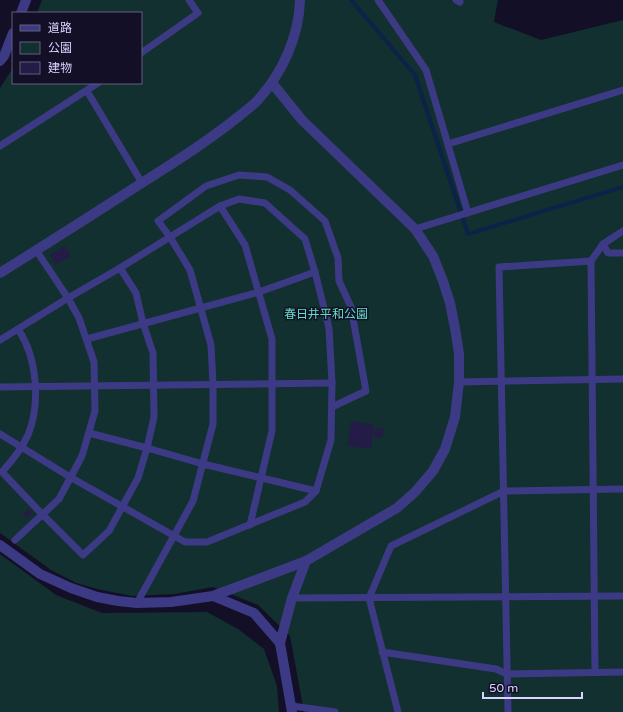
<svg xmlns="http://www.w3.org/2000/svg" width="623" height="712" font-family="'Varela Round','Noto Sans JP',sans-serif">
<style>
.green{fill:#12302f}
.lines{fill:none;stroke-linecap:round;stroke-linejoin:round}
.stream{stroke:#0c2248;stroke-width:4}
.building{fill:#241b47}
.service{stroke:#3d3a85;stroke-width:7}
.minor{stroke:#3d3a85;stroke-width:10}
.tertiary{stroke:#3d3a85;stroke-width:10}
.labels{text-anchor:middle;stroke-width:3;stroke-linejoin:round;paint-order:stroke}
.park-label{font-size:12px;fill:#5fe0c0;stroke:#130f26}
</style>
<rect width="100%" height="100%" fill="#130f26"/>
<g class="green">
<path d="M42 0H498L494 22 541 40 623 20V712H304L290 636 258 605 213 587 175 594 132 596 97 589 76 583 51 570 0 533V88L13 68V83H141V13H37Z"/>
<path d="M0 554 56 595 102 613 207 612 238 629 264 649 277 686 279 712H0Z"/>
</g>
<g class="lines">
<path class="stream" d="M351 0 415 75 468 234 623 187"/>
</g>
<g class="building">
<path d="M65 246 71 256 56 265 50 255Z"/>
<path d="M351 421 374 425 371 449 348 446Z"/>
<path d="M375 428 384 429 382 438 374 437Z"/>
<path d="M29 509 33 513 27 518 23 514Z"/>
</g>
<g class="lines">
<g class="service">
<path d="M378 0 426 70 468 213"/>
<path d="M456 0 460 2"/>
<path d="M141 53 198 13 189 0"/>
<path d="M87 91 142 183"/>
<path d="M448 144 623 90"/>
<path d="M0 146 98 83"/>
<path d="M220 206 245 245 272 339V431L250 525"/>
<path d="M415 229 623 165"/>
<path d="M603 244 608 253H623"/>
<path d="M18 329C37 357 41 403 28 435 22 448 12 461 2 472L42 514 83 555 109 531 138 478 147 448 154 417 153 353 143 323 136 293 120 268"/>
<path d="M87 339 259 292 315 272"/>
<path d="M0 340 68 298 120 268 220 206 239 199 265 203 305 239 315 272 329 328 332 383 331 440 316 491 305 502 207 542H185L70 477 0 434"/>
<path d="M459 382 623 379"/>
<path d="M0 387 332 383"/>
<path d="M89 433 147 448 203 464 316 491"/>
<path d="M15 540 59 499 82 456 95 411 94 362 79 318 68 298 36 250"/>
<path d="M292 598 623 596"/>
<path d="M137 603 193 501 213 424V384L211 345 190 270 170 237 158 221 206 186 239 175 267 177 290 190 325 221 338 258 339 281 351 307 366 391 332 407"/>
<path d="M382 652 496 669 507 674 623 672"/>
<path d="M595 672 591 261 603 244 623 231"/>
<path d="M292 706 335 712"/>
<path d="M398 712 369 598 391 546 504 491 623 489"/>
<path d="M508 712 499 267 591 261"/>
</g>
<g class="minor">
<path d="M21 13 26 0"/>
<path d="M0 61 4 56 13 33"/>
</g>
<g class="tertiary">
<path d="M0 273C53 240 106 206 159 172 186 155 213 137 238 117 244 112 251 107 257 101 282 74 299 37 300 0"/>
<path d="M0 545 40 574 71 588 97 597 118 601 137 603 171 602 213 596 306 561 397 508 415 492 433 471 445 449 455 417 459 382V354L455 328 450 303 443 281 433 256 415 229 302 120 272 83"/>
<path d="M213 596 254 613 280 643"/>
<path d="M292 712 280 643 292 598 306 561"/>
</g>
</g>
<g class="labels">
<g class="park-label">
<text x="326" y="318">春日井平和公園</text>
</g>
</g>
<rect x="12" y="12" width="130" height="72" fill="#130f26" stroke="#625e7d"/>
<rect x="20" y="25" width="20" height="6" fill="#3d3a85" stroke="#625e7d"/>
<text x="48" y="32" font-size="12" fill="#d9d4ff">道路</text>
<rect x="20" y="42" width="20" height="12" fill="#12302f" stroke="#625e7d"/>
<text x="48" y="52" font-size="12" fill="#d9d4ff">公園</text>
<rect x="20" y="62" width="20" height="12" fill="#241b47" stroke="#625e7d"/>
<text x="48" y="72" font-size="12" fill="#d9d4ff">建物</text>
<path d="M483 692v6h99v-6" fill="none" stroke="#d9d4ff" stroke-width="2"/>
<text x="489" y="692" font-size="12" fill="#d9d4ff" stroke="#130f26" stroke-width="3" paint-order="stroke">50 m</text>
</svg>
